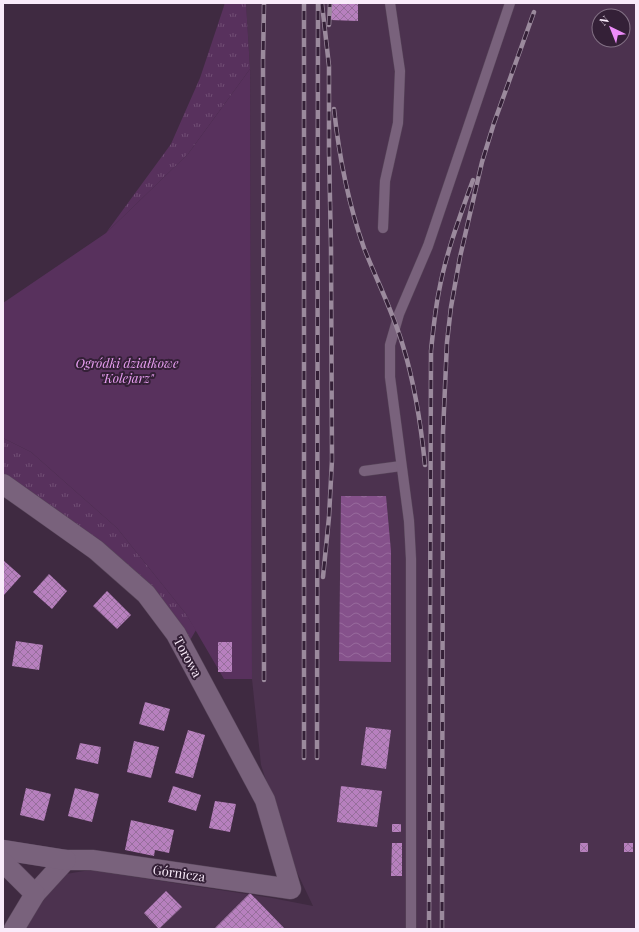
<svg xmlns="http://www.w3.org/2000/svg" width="639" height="932" font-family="'Playfair Display',serif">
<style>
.built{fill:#4c324f;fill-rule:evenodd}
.grass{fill:url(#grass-tufts)}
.green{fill:#58315d}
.water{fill:url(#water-waves)}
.building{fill:url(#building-cross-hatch)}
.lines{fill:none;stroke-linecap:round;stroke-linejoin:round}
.lane-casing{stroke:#58465a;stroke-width:11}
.street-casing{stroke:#58465a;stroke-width:21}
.lane{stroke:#79627c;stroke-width:10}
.street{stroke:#79627c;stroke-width:20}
.rail-casing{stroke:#9b8a9d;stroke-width:4.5}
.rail{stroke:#342037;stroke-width:3;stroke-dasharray:9;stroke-linecap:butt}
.labels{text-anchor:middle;stroke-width:4;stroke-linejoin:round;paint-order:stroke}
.park-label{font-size:13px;font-style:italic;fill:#e99ff2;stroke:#342037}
.street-label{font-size:13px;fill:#f9ebfa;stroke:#342037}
</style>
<defs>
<pattern id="grass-tufts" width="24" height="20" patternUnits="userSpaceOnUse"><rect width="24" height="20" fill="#58315d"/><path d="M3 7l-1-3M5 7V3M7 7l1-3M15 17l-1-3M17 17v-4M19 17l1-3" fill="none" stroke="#714f75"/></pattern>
<pattern id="water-waves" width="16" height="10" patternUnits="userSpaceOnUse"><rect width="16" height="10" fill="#85518b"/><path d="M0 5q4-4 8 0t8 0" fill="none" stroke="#976a9c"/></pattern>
<pattern id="building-cross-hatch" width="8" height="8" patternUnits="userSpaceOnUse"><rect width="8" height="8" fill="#b780be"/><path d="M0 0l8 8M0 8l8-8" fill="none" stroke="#976f9c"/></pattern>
</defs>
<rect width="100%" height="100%" fill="#3f2a41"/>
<path class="built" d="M246 3H636V929H25L54 876 90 870 272 898 313 906 294 866 261 765 252 679 250 69ZM599 16H623V40H599Z"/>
<g class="grass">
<path d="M225 3H246L250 69 188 154 106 233 171 144 200 78Z"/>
<path d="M3 438 31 452 117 528 186 614 196 630 189 642 3 474Z"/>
</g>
<path class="green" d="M250 69 252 679H224L186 614 117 528 31 452 3 438V303L106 233 188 154Z"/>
<path class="water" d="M341 496H386L391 551V662L339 661Z"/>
<g class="building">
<path d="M331 3H358V21L331 20Z"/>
<path d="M3 560 21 576 3 596Z"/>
<path d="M49 574 67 591 52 609 33 592Z"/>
<path d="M107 591 131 615 117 629 93 606Z"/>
<path d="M16 641 43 645 39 670 12 666Z"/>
<rect x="218" y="642" width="14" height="30"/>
<path d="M145 702 170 709 164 731 139 724Z"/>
<path d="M366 727 391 730 386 769 361 765Z"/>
<path d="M188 730 205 735 193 778 175 773Z"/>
<path d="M134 741 159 747 151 778 127 772Z"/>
<path d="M80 743 101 747 98 764 76 759Z"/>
<path d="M173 786 201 795 196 811 168 802Z"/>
<path d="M341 786 382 791 377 827 337 822Z"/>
<path d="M26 788 51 794 44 821 20 815Z"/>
<path d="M75 788 99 794 92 822 68 816Z"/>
<path d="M215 801 236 804 230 832 209 828Z"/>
<path d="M131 820 174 830 169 853 155 850 154 856 125 850Z"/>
<rect x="392" y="824" width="9" height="8"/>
<path d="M392 843H402V876H391Z"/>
<rect x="580" y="843" width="8" height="9"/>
<rect x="624" y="843" width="9" height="9"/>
<path d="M166 891 182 907 159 929 144 913Z"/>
<path d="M250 893 285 929H214Z"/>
</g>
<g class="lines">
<g class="lane-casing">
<g id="lane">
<path d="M383 228 385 181 398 123 400 71 390 3"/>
<path d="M364 471 401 466"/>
<path d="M411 929V559L409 521 390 377V345L399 314 428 246 510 3"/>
</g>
</g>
<g class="street-casing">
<g id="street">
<path d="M3 484 96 550 146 594 176 634 265 800 291 889 92 860H66L35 894"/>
<path d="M3 850 66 860"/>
<path d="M3 862 35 894 14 929"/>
</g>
</g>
<use href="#lane" class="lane"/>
<use href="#street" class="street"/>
<g class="rail-casing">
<g id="rail">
<path d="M322 4 329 66V152L331 247 332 460 329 517 323 577"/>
<path d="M329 25 330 3"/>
<path d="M334 109C339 156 348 203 364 248 377 281 393 312 403 346 415 385 421 425 425 465"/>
<path d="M264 680 263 60 264 3"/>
<path d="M304 758V3"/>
<path d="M317 758 318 3"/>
<path d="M429 929 431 351C433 331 435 311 439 291 446 253 460 216 473 180"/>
<path d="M442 929 443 432 447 342 451 307 460 257 482 162 494 123 534 12"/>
</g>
</g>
<use href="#rail" class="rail"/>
</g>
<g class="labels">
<g class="park-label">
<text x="127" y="368">Ogródki działkowe<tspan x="127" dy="15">"Kolejarz"</tspan></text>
</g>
<g class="street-label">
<text transform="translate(188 657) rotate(61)" y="5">Torowa</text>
<text transform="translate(179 873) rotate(8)" y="5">Górnicza</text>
</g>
</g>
<rect width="639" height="932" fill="none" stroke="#f9ebfa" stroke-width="8"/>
<g transform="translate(611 28) rotate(317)"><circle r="19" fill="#342037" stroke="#837185"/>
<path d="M0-3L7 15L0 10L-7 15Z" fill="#ed8cf9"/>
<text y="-6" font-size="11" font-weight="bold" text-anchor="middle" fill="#f9ebfa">N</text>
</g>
</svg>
